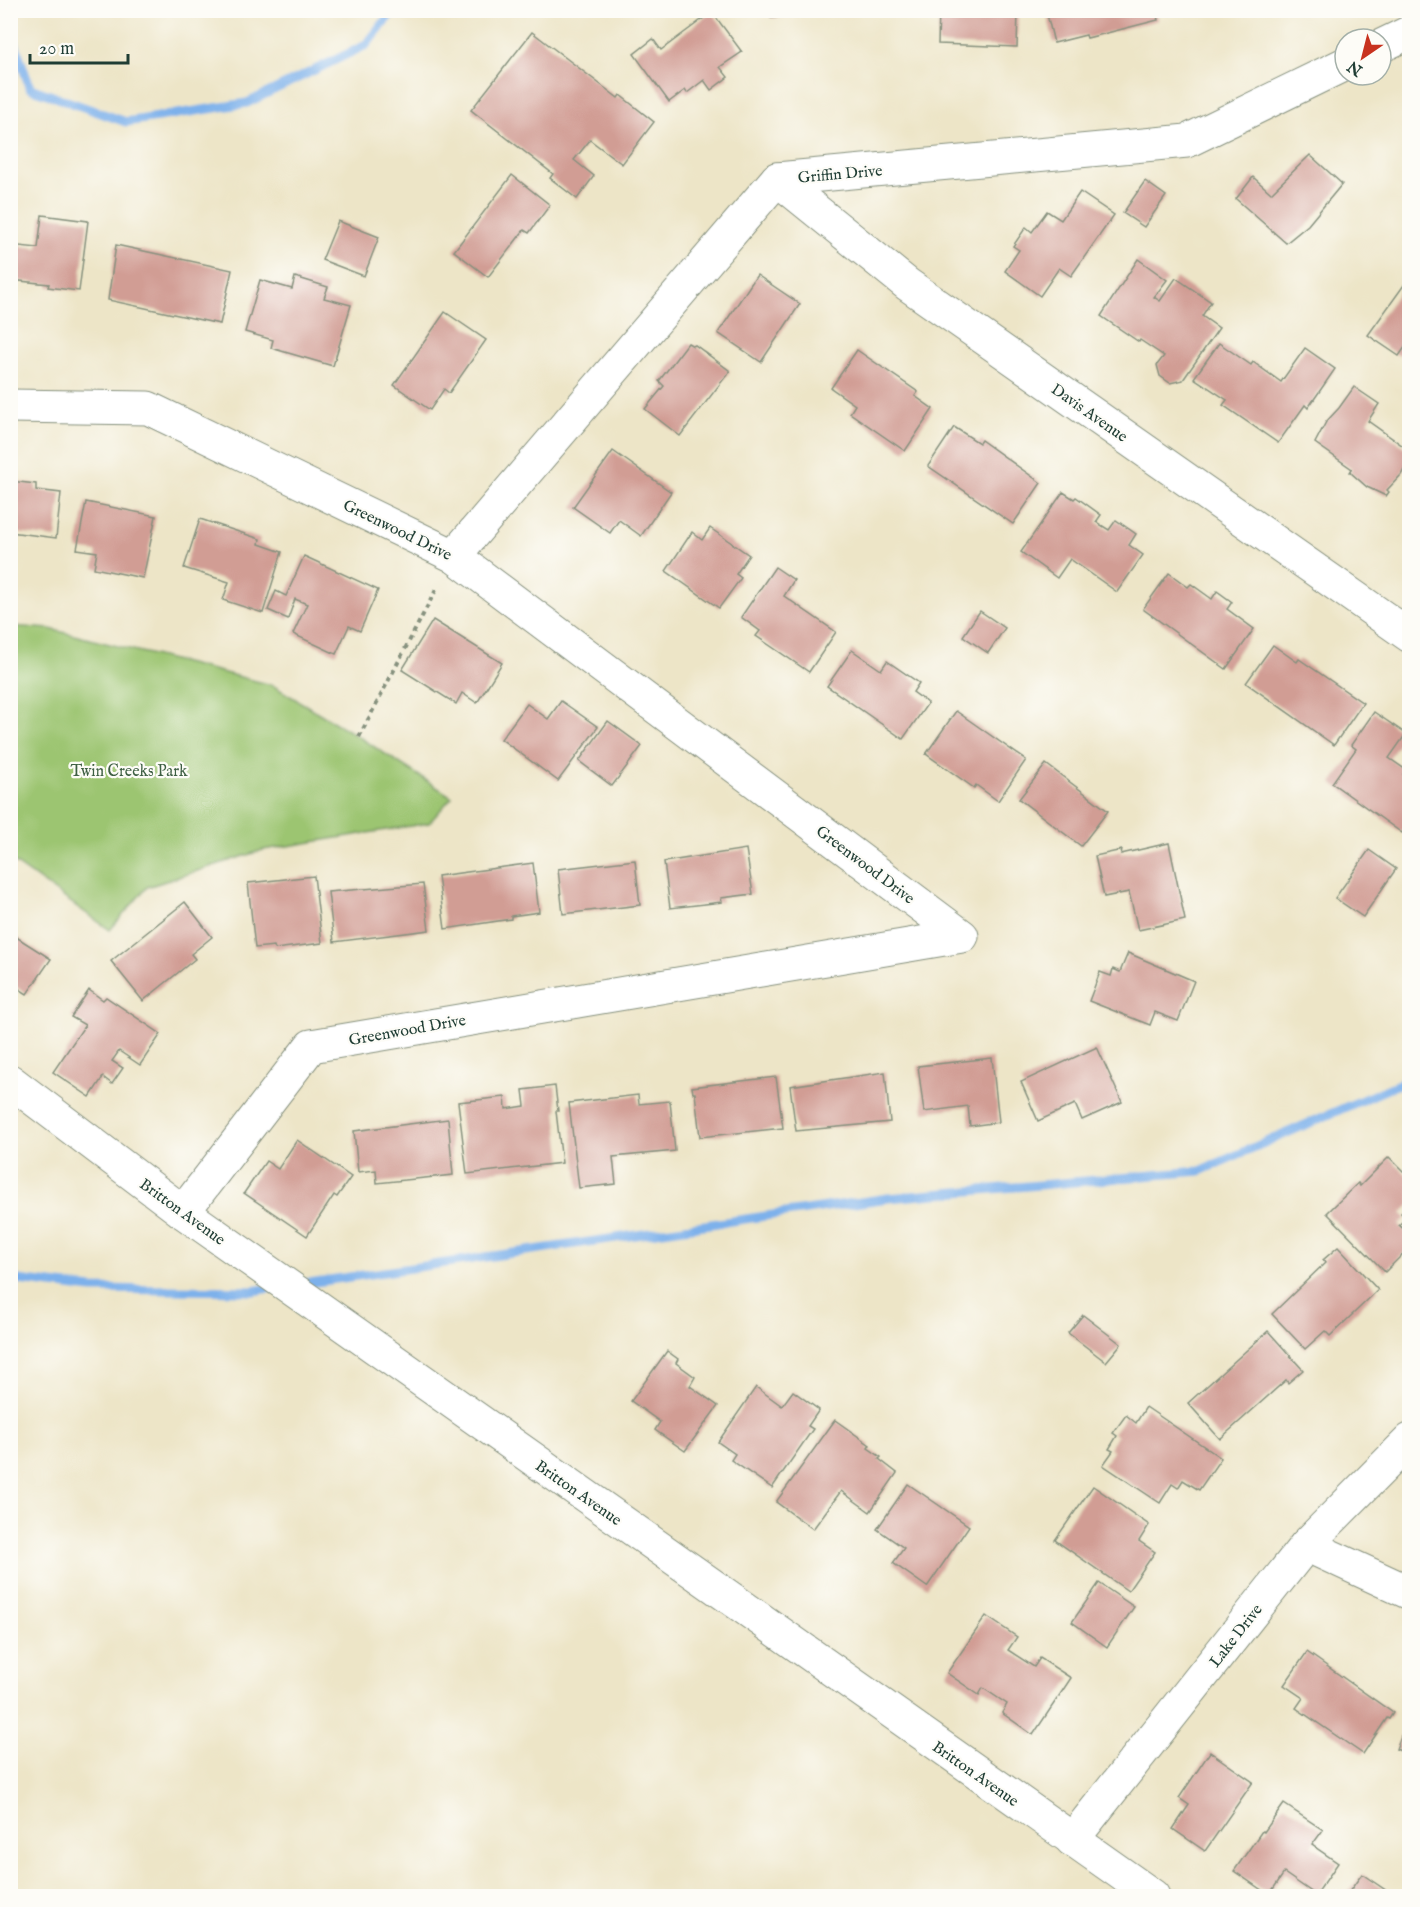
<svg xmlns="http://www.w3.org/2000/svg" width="1420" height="1907" font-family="'IM FELL English',serif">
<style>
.green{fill:#9cc571;stroke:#5e8152;stroke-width:1.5}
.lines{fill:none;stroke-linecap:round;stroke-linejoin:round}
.stream{stroke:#7db1eb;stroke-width:9}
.building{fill:#d19d94}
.street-casing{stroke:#86917e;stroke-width:35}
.path{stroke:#86917e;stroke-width:4;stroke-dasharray:4.5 4.5;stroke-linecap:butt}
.street{stroke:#fff;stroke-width:33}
.labels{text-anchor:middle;stroke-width:4.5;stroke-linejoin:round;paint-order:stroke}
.street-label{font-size:16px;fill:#1f3d34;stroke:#fdfcf7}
.park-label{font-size:16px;fill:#3e5f43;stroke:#fdfcf7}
</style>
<rect width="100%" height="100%" fill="#fdfcf7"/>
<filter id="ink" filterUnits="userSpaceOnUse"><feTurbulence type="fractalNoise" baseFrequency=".0167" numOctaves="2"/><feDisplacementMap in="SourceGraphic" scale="12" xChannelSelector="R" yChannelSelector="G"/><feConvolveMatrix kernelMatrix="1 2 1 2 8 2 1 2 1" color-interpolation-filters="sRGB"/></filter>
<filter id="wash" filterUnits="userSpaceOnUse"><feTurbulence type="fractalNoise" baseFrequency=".008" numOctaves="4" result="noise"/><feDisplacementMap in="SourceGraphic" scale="24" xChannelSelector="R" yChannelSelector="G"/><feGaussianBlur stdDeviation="1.35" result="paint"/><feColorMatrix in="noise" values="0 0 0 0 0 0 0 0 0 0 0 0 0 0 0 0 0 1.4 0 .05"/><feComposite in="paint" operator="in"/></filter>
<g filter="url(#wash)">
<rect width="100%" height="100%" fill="#ede5c7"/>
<path class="green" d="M11 626 50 629 272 685 359 737 452 797 429 823 263 850 147 887 110 930 11 860Z"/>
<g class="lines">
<g class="stream">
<path d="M10 29 30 88 126 122 247 103 366 45 394 10"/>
<path d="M10 1279 92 1289 253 1291 276 1287"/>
<path d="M302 1284 888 1198 1200 1171 1410 1079"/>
</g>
</g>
<g id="blocks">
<g class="building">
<path d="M770 10H839V12L771 18Z"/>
<path d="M939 10H1018L1017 47 938 44Z"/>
<path d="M1046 10H1156L1158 20 1087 38 1086 35 1054 43Z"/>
<path d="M712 12 742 52 720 67 728 77 711 90 704 80 687 93 685 90 669 102 634 54 653 39 661 50Z"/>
<path d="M532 32 618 98 620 95 654 122 622 164 590 140 574 160 594 176 577 199 550 178 553 174 471 110Z"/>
<path d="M1310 155 1342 184 1308 225 1286 243 1236 199 1253 177 1271 193Z"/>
<path d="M512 175 550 205 529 233 524 230 488 277 454 251Z"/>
<path d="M1145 181 1166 196 1144 227 1123 213Z"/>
<path d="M1080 192 1114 215 1071 276 1059 268 1040 296 1005 271 1019 250 1013 246 1026 227 1032 232 1047 211 1061 220Z"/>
<path d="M42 215 88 221 79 291 48 287 49 284 10 280V245L38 248Z"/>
<path d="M338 221 379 237 364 276 322 260Z"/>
<path d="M116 245 232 270 220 324 108 300Z"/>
<path d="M1138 259 1167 280 1154 297 1160 301 1176 278 1211 302 1202 316 1219 328 1183 380 1170 383 1160 376 1157 365 1164 356 1140 340 1139 342 1101 316Z"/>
<path d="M757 275 800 304 761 362 718 333Z"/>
<path d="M295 277 328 287 324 298 351 305 333 366 271 348 273 340 245 332 260 280 292 289Z"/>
<path d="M1404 285 1410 289V340L1399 356 1368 335Z"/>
<path d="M445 312 486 340 449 393 444 389 430 410 394 385Z"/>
<path d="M688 343 693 346 695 345 730 371 680 436 645 409 664 386 659 381Z"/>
<path d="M1219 343 1251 365 1253 362 1281 382 1305 348 1335 369 1308 408 1305 405 1278 443 1223 405 1227 400 1194 378Z"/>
<path d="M857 350 918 392 915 396 933 409 905 451 850 413 855 405 831 388Z"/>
<path d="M1354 387 1379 404 1368 421 1410 451V459L1401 475 1387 490 1389 492 1386 496 1367 487 1350 472 1352 469 1315 443 1326 422 1339 408Z"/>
<path d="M954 427 979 443 981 440 1041 483 1013 524 928 466Z"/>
<path d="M613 451 671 492 641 536 619 520 610 533 573 507Z"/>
<path d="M10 481 36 484V490L61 493 56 538 10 532Z"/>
<path d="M1063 492 1074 499 1076 497 1101 515 1096 522 1109 530 1116 520 1136 534 1129 545 1143 555 1117 592 1070 559 1057 578 1021 552Z"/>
<path d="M86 502 156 516 143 578 94 568 97 552 77 549Z"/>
<path d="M200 519 260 539 259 544 282 552 263 613 223 600 229 582 184 568Z"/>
<path d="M710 528 749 555 736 574 741 578 719 608 666 571 692 532 702 540Z"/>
<path d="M304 556 378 590 360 631 349 626 336 654 293 634 307 604 295 599 288 619 268 610 276 591 286 596Z"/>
<path d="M775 567 794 580 784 596 836 632 809 672 756 636 760 631 741 617Z"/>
<path d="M1169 573 1188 587 1191 584 1212 599 1217 591 1232 602 1227 609 1254 629 1226 669 1143 609Z"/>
<path d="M980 611 1005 628 988 653 963 636Z"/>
<path d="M433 620 502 663 477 703 462 693 456 704 402 670Z"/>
<path d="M1273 645 1297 662 1299 659 1363 703 1334 745 1246 683Z"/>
<path d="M852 650 881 670 887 661 919 683 913 692 928 703 903 739 827 686Z"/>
<path d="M561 701 598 727 558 781 501 739 527 704 548 719Z"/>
<path d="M956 711 1026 760 998 801 976 785 974 788 926 754Z"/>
<path d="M1374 712 1406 734 1389 758 1406 770 1403 774 1410 779V822L1402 833 1332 783 1356 749 1351 745Z"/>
<path d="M608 721 642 746 612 786 579 761Z"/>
<path d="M1046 764 1108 811 1081 846 1019 799Z"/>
<path d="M1169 843 1185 920 1138 930 1129 892 1104 897 1095 856 1122 850 1121 854Z"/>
<path d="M746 849 753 894 721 898 722 902 670 908 664 862Z"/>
<path d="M1369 850 1396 869 1363 917 1335 898Z"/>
<path d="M635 860 640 905 563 914 558 869Z"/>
<path d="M533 863 539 912 511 916V919L445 929 438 876Z"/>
<path d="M314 876 322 943 275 949 274 946 255 948 248 883Z"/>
<path d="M423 884 429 930 334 942 328 892Z"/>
<path d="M185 902 212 937 191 954 195 959 143 1001 111 961Z"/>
<path d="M10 933 51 959 27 994 10 983Z"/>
<path d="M1128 953 1194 981 1178 1021 1155 1012 1150 1025 1089 1001 1100 972 1111 976 1113 969 1120 972Z"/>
<path d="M89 990 103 1000 106 997 161 1034 140 1065 119 1051 112 1061 123 1068 112 1084 103 1077 90 1097 53 1072 85 1025 71 1017Z"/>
<path d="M1097 1047 1122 1102 1082 1120 1075 1104 1038 1121 1021 1082Z"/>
<path d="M992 1058 999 1122 970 1126 968 1106 924 1112 918 1066Z"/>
<path d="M885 1072 890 1122 796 1131 790 1086Z"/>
<path d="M776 1077 783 1128 700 1137 695 1093H693L692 1087Z"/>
<path d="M555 1086 558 1111H556L562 1163 467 1174 458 1102 505 1097 506 1109 525 1106 523 1090Z"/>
<path d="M638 1095 639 1104 670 1101 675 1151 613 1157 616 1184 579 1188 569 1103Z"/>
<path d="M448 1119 453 1175 377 1183 376 1170 358 1172 354 1131Z"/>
<path d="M297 1140 351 1177 337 1197 334 1195 307 1236 244 1193 266 1161 278 1169Z"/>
<path d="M1389 1157 1410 1178V1205L1401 1213 1406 1218 1399 1225 1410 1235V1247L1385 1272 1327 1213 1358 1183 1360 1186Z"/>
<path d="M1338 1247 1378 1290 1330 1336 1325 1331 1305 1349 1272 1314 1325 1263 1323 1260Z"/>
<path d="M1083 1315 1121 1344 1106 1362 1068 1333Z"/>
<path d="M1268 1331 1303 1370 1288 1383 1286 1380 1220 1439 1188 1403Z"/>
<path d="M667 1351 678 1359 676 1363 695 1377 690 1386 718 1406 685 1451 655 1430 660 1422 631 1401Z"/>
<path d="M756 1387 782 1406 793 1391 819 1410 808 1426 813 1429 772 1488 731 1460 735 1454 718 1442Z"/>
<path d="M1146 1407 1221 1458 1199 1490 1183 1480 1178 1488 1172 1484 1160 1503 1103 1465 1113 1451 1109 1449 1117 1436 1113 1433 1126 1415 1136 1423Z"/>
<path d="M835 1420 870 1445 868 1448 881 1457 879 1459 897 1473 870 1512 841 1491 813 1529 776 1502Z"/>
<path d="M908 1484 969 1526 927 1587 893 1563 904 1548 877 1529Z"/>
<path d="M1093 1486 1149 1525 1139 1541 1155 1552 1128 1591 1055 1540Z"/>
<path d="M1099 1583 1134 1607 1107 1647 1072 1622Z"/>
<path d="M986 1616 1017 1637 1008 1650 1034 1667 1040 1658 1071 1678 1033 1735 1002 1713 1007 1704 983 1688 979 1695 947 1673Z"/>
<path d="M1307 1652 1393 1713 1389 1719 1387 1718 1363 1754 1296 1708 1303 1698 1284 1685Z"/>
<path d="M1409 1715H1410V1755L1396 1749Z"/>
<path d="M1210 1752 1253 1782 1205 1851 1173 1829 1189 1805 1179 1798Z"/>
<path d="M1284 1804 1323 1830 1312 1845 1338 1863 1316 1895 1284 1873 1269 1895 1234 1871 1262 1831 1264 1832Z"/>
<path d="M1362 1874 1387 1891 1386 1893 1391 1896H1346Z"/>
</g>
</g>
</g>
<g filter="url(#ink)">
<use href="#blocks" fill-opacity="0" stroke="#86917e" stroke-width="1.5"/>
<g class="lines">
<g class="street-casing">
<g id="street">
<path d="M1381 46 1410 32"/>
<path d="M777 179 907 284 1410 636"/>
<path d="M10 406 148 408 454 556 962 936 311 1046 183 1212"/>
<path d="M454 556 777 179 1187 141 1345 64"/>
<path d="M10 1081 183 1212 1153 1896"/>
<path d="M1306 1545 1410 1593"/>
<path d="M1072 1840 1306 1545 1410 1440"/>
</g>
</g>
<path class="path" d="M359 737 438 586"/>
<use href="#street" class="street"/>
</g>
</g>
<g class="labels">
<g class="street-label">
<text transform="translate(840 173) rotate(-5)" y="6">Griffin Drive</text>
<text transform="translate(1090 412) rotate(35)" y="6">Davis Avenue</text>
<text transform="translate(398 529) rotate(26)" y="6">Greenwood Drive</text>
<text transform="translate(866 864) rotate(37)" y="6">Greenwood Drive</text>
<text transform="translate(407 1029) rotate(-10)" y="6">Greenwood Drive</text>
<text transform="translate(183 1211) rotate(36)" y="6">Britton Avenue</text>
<text transform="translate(579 1492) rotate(35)" y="6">Britton Avenue</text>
<text transform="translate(1235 1635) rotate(-52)" y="6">Lake Drive</text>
<text transform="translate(976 1773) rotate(35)" y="6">Britton Avenue</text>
</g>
<g class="park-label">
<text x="129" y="776">Twin Creeks Park</text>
</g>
</g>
<rect width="1420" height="1907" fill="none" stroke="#fdfcf7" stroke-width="36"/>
<g transform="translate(1363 57) rotate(215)"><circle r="28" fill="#fdfcf7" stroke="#a4b0a9" stroke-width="1.5"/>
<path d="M0-4.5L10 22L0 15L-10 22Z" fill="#c8321e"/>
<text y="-9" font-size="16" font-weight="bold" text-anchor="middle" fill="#1f3d34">N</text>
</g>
<path d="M30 54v9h98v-9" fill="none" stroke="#1f3d34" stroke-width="3"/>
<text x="39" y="54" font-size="18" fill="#1f3d34" stroke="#fdfcf7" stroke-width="4.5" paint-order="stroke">20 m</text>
</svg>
